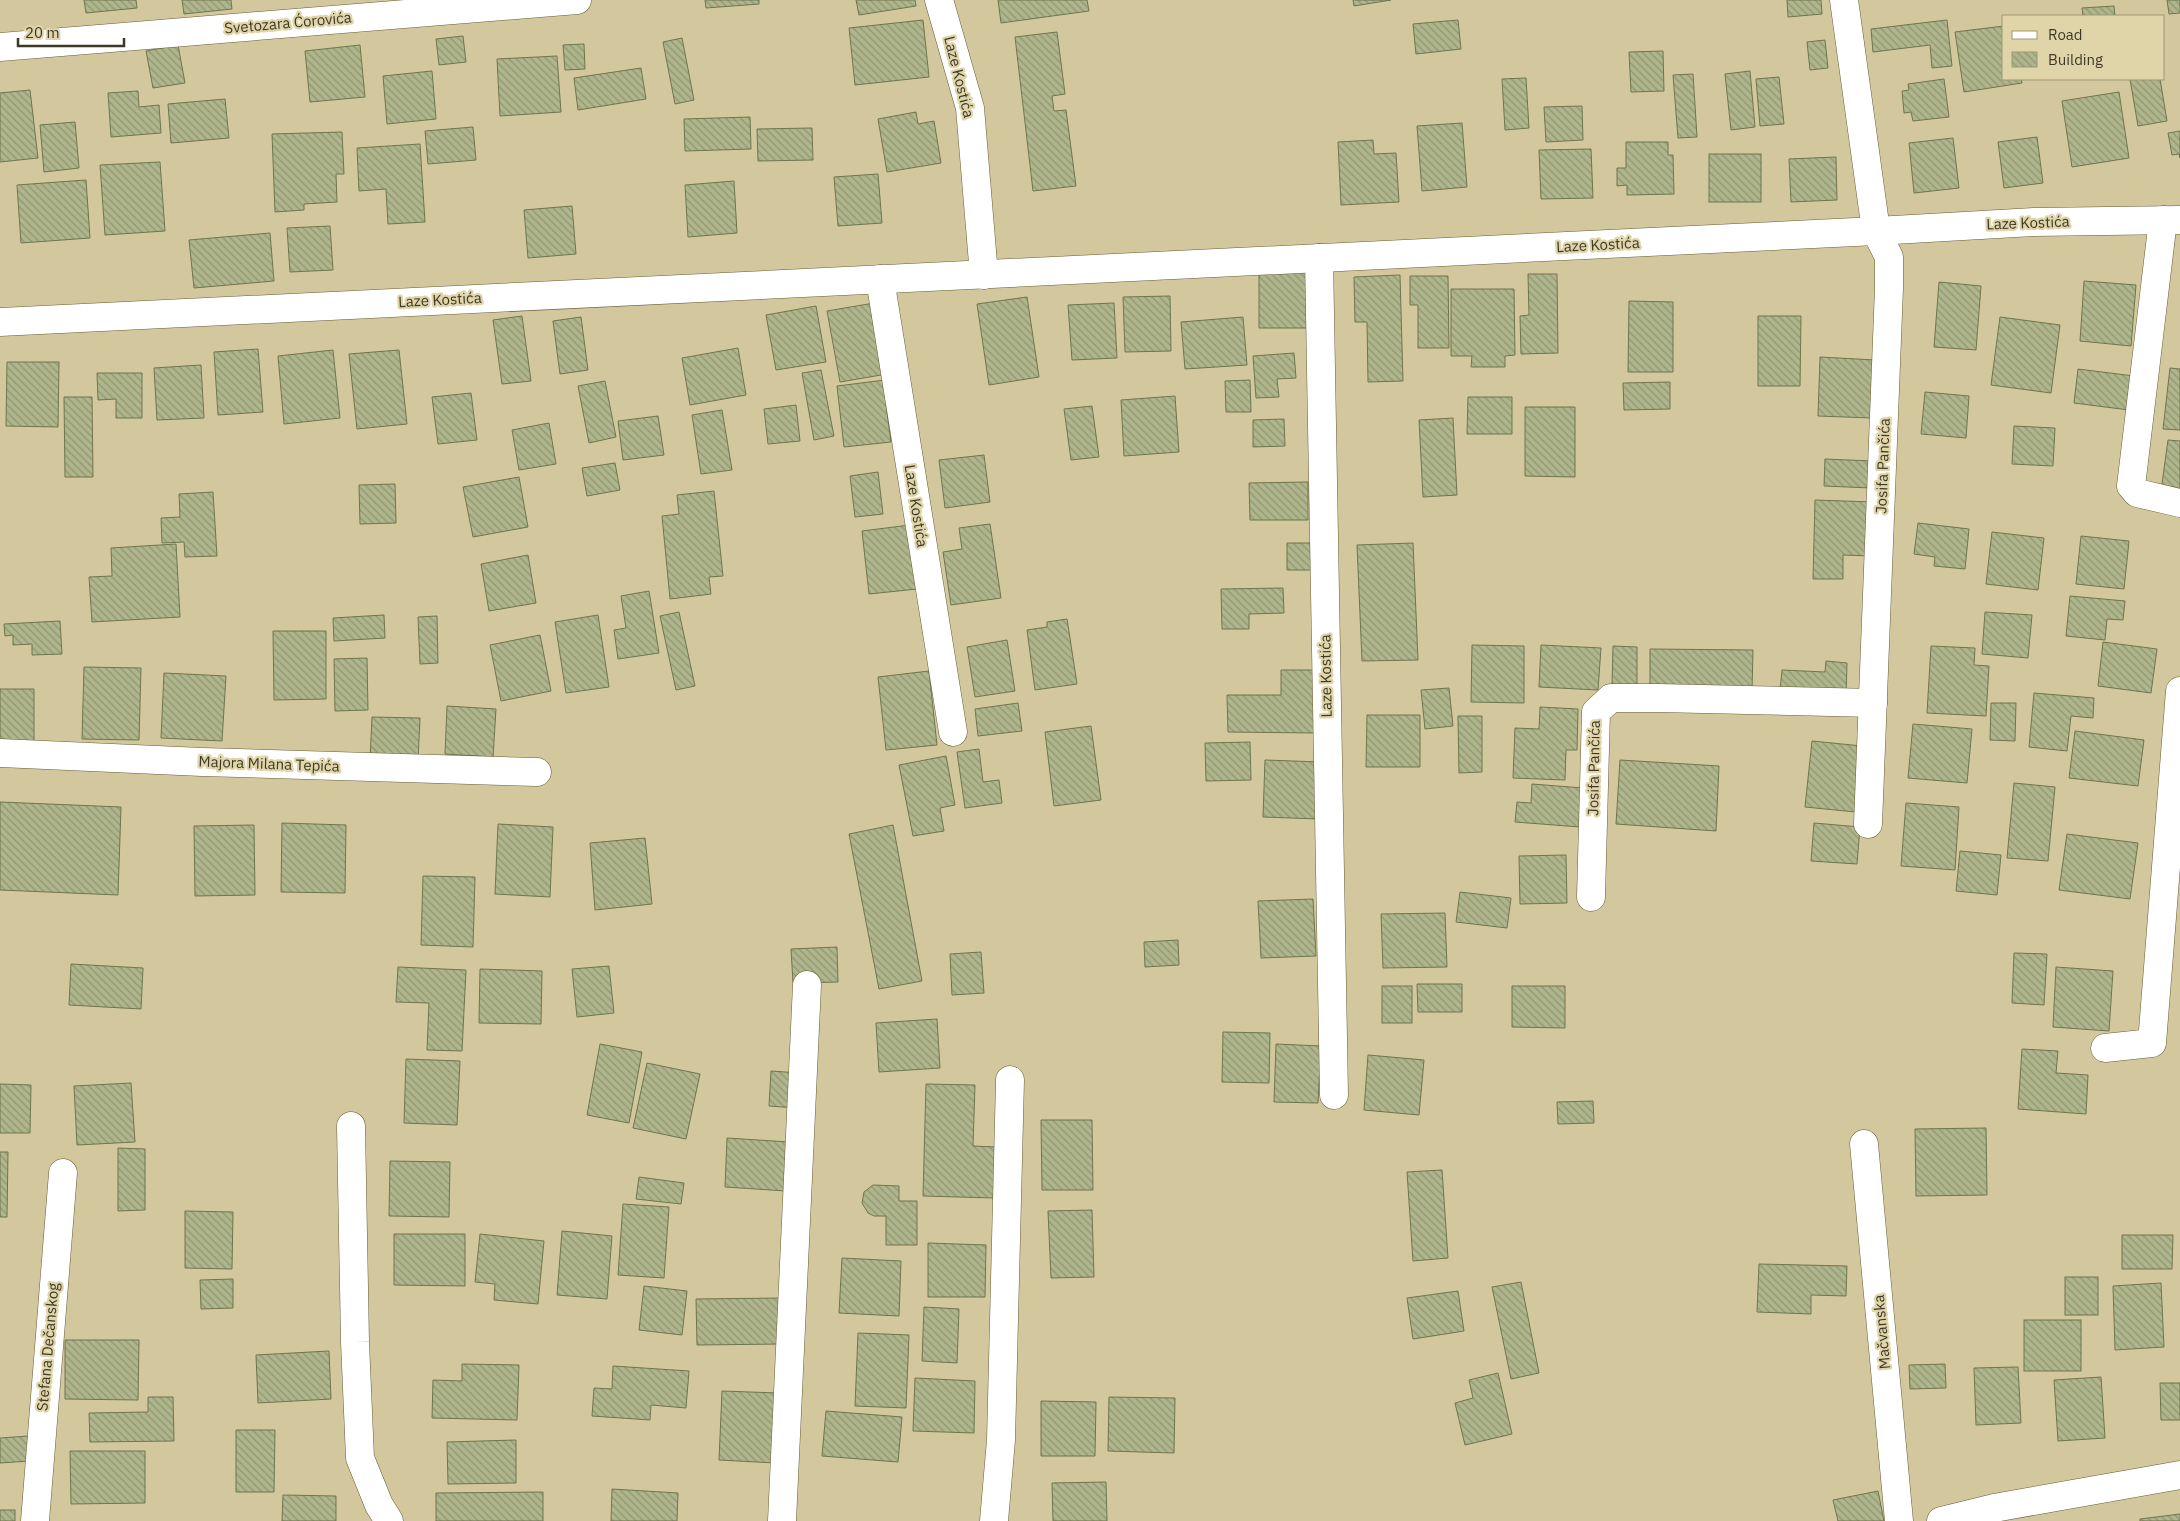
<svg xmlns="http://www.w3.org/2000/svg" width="2180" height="1521" font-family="'IBM Plex Sans',sans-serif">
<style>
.building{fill:url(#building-back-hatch);stroke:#6f754d}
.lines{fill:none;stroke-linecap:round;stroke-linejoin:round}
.minor-casing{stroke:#665c34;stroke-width:29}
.tertiary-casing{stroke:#665c34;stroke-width:29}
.minor{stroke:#fff;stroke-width:28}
.tertiary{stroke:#fff;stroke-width:28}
.labels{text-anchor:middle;stroke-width:4.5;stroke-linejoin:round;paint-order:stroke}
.street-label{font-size:15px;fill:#3d3927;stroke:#e0d5a9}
</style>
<defs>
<pattern id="building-back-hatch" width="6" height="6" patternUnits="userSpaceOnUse" patternTransform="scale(1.25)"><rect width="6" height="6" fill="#afb68c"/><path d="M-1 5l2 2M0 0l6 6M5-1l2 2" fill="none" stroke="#909572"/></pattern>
</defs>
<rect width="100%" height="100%" fill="#d3c89d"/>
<g class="building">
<path d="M84 0H136L137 8 86 13Z"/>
<path d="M182 0H231L232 9 184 14Z"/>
<path d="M705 0H759V4L706 8Z"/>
<path d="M856 0H915L916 6 859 15Z"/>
<path d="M998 0H1087L1089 11 1001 23Z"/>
<path d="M1353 0H1391L1354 6Z"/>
<path d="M1787 0H1821L1822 14 1788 17Z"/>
<path d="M2167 0H2180V13L2169 14Z"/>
<path d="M2114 6 2115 16H2083L2082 8Z"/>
<path d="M923 20 929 77 855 85 849 28Z"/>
<path d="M1458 20 1461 49 1416 54 1413 24Z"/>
<path d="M1947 20 1952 66 1932 68 1930 45 1873 52 1871 29Z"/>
<path d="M2004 26V79H2021L2022 83 1964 92 1955 32Z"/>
<path d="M1057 32 1065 94 1052 96 1054 111 1066 110 1076 186 1033 191 1015 37Z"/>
<path d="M463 36 466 62 439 65 436 39Z"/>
<path d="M682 38 694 100 675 104 663 42Z"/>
<path d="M1825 40 1828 68 1810 70 1807 42Z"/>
<path d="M584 44 585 69 565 70 563 45Z"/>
<path d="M178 45 185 83 153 88 146 51Z"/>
<path d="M360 45 365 97 310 102 305 51Z"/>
<path d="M1663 51 1664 91 1631 92 1629 52Z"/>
<path d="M557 56 561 112 500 116 497 59Z"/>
<path d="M641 68 646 99 578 110 574 78Z"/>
<path d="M432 71 436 119 387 124 383 76Z"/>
<path d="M1750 71 1755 127 1731 130 1725 74Z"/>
<path d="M1693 74 1697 137 1678 138 1673 75Z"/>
<path d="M1779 77 1784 124 1760 126 1756 79Z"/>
<path d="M1526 78 1529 128 1505 130 1502 79Z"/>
<path d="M1944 79 1949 117 1913 121 1911 112 1904 113 1902 91 1909 90 1908 84Z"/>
<path d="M2130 79H2160L2167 121 2138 126Z"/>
<path d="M30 90 38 158 0 162V93Z"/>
<path d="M138 91 139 107 159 105 161 133 111 137 108 93Z"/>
<path d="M2119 92 2129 158 2072 167 2062 101Z"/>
<path d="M225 99 229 138 171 143 168 104Z"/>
<path d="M1582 106 1583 140 1546 142 1544 107Z"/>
<path d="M916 112 918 124 934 121 941 163 887 172 878 119Z"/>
<path d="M750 117 751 149 685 151 684 119Z"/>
<path d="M75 122 79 168 44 172 40 125Z"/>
<path d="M1462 123 1467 187 1422 191 1417 126Z"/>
<path d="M473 127 476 160 428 164 425 131Z"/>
<path d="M812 128 813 160 758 161 757 129Z"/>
<path d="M2180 131V158L2179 154 2172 155 2168 133Z"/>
<path d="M342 132 344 174H336L337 202 304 204V210L275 212 272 134Z"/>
<path d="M2037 137 2043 183 2004 188 1998 142Z"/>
<path d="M1953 138 1959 188 1914 193 1909 143Z"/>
<path d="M1373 140 1374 154 1396 153 1399 202 1341 205 1338 142Z"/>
<path d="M1626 142H1668V155H1673L1674 194 1627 195V185L1617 186V168H1626Z"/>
<path d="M420 144 425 222 388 224 386 189 359 191 357 148Z"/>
<path d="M1591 149 1593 198 1541 199 1539 150Z"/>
<rect x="1709" y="154" width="52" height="48"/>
<path d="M1836 157 1837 200 1791 202 1789 159Z"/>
<path d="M160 162 165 231 105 235 100 165Z"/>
<path d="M878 174 882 223 838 226 834 177Z"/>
<path d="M86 180 90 238 21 243 17 185Z"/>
<path d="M734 181 737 233 688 237 685 185Z"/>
<path d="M572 206 576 254 528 258 524 210Z"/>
<path d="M330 226 333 270 290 272 287 228Z"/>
<path d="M270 233 274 281 194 288 189 240Z"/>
<path d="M1259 268 1311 269V328H1259Z"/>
<path d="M1528 274H1557L1558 353 1521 354 1520 316 1529 315Z"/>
<path d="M1400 275 1403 381 1368 382 1367 322H1355L1354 277Z"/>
<path d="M1410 276H1448L1449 348H1418V305H1410Z"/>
<path d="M2084 281 2136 285 2131 346 2080 341Z"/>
<path d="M1939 282 1981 286 1976 350 1934 347Z"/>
<path d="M1451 289H1514L1515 355 1505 356V367H1471L1472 356H1451Z"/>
<path d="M1170 296 1171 351 1125 352 1123 297Z"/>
<path d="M1027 297 1039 377 989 385 977 304Z"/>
<path d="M1629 301 1673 302V372H1628Z"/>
<path d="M874 303 887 374 840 382 827 311Z"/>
<path d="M1114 303 1117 358 1072 360 1068 305Z"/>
<path d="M816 306 826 362 776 370 766 315Z"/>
<path d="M522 316 531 381 502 384 493 320Z"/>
<path d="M1758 316H1801L1800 386H1758Z"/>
<path d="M581 317 588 370 560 374 553 321Z"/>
<path d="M1243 317 1247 365 1185 369 1181 322Z"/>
<path d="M2000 317 2060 325 2051 393 1991 385Z"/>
<path d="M738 348 746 395 690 405 682 358Z"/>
<path d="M258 349 263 412 218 415 214 352Z"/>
<path d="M333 350 340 418 284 424 278 356Z"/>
<path d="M399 350 407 424 357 429 349 354Z"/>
<path d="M1294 353 1296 378 1277 379 1279 397 1256 398 1253 356Z"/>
<path d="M1820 357 1875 360 1872 418 1818 416Z"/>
<path d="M7 362H59L58 427 6 426Z"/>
<path d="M201 365 204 418 157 420 154 368Z"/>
<path d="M2170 368 2180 369V430L2163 429Z"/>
<path d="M2078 369 2134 376 2129 410 2074 403Z"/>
<path d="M821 370 834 436 814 440 802 373Z"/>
<path d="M97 373H142V418H116V399L98 400Z"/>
<path d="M893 379 896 404 886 405 891 442 844 447 837 386Z"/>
<path d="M1250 380 1251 412H1226L1225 381Z"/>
<path d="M605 381 616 437 589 443 578 386Z"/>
<path d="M1670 382V409L1624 410 1623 383Z"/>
<path d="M1925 392 1969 396 1966 438 1921 434Z"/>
<path d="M471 393 477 440 438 444 432 397Z"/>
<path d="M1175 396 1179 452 1124 456 1121 400Z"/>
<path d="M64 397H92L93 477H65Z"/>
<path d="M1468 397H1512V434H1467Z"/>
<path d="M796 405 800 441 768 444 764 409Z"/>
<path d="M1092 406 1099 457 1071 460 1064 409Z"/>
<path d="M1525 407H1575V477L1525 476Z"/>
<path d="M722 410 732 470 701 474 692 415Z"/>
<path d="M658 416 664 455 623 460 618 421Z"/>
<path d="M1453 418 1457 495 1423 497 1419 420Z"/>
<path d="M1284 419 1285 446 1253 447V420Z"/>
<path d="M549 423 556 464 519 470 512 430Z"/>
<path d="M2014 426 2055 428 2053 466 2012 464Z"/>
<path d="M2168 440 2180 441V494L2161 491Z"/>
<path d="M984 455 990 502 945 508 939 460Z"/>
<path d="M1825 459 1872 461 1871 488 1824 486Z"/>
<path d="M615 463 620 490 587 496 582 468Z"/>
<path d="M878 472 883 514 855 517 850 476Z"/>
<path d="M519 477 528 527 473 537 463 487Z"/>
<path d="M1308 482V520H1250L1249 483Z"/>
<path d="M395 484 396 523 360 524 359 485Z"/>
<path d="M714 491 723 576 709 577 711 594 670 599 662 516 679 514 677 495Z"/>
<path d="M213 492 217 556 185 557 184 542 162 543 161 518 180 517 179 494Z"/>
<path d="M1815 500 1873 502 1871 556 1843 555V579H1813Z"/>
<path d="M1918 523 1969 529 1965 569 1934 566 1935 557 1914 554Z"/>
<path d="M990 524 1001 598 951 605 943 552 962 549 959 528Z"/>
<path d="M910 525 917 589 869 594 862 531Z"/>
<path d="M1992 532 2044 538 2038 590 1986 584Z"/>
<path d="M2081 536 2129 541 2124 589 2076 584Z"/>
<path d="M1287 543H1314L1315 570H1287Z"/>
<path d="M1413 543 1418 660 1362 661 1357 545Z"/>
<path d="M176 544 180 617 92 622 89 577 112 576 111 548Z"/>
<path d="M528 555 536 603 489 611 481 564Z"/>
<path d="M1283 588 1284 613 1249 614V629H1222L1221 589Z"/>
<path d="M649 591 659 653 618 659 614 630 626 628 621 596Z"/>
<path d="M2070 596 2125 601 2123 620 2107 619 2105 640 2066 636Z"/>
<path d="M679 612 695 686 676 690 660 616Z"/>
<path d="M1985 612 2032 615 2028 658 1982 654Z"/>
<path d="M384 615 385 638 334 641 333 618Z"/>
<path d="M598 615 609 687 566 693 555 622Z"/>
<path d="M437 616 438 663 420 664 418 617Z"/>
<path d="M1067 619 1077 684 1035 690 1027 630 1047 627V622Z"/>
<path d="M60 621 62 654 32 655V644L13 645V635L5 636 4 624Z"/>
<path d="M273 631H326V699L274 700Z"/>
<path d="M540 635 551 691 501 701 490 645Z"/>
<path d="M1007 640 1015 691 975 697 967 647Z"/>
<path d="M2103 642 2157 649 2151 693 2098 686Z"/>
<path d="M1472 645 1524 646V703L1471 702Z"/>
<path d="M1541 645 1601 648 1598 690 1539 687Z"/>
<path d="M1613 646 1637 647V685H1612Z"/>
<path d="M1931 646 1975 648 1974 665 1989 666 1986 716 1927 713Z"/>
<path d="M1650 649 1753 650 1752 691 1650 689Z"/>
<path d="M367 658 368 710 335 711 334 659Z"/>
<path d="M1826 661 1847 663 1846 695 1780 691 1782 670 1825 672Z"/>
<path d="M84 667 141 668 139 740 82 739Z"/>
<path d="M1281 670H1316L1315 733 1228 732 1227 695H1281Z"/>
<path d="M929 671 937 745 886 750 878 677Z"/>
<path d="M164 673 226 676 222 741 161 738Z"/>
<path d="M1449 688 1453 726 1425 729 1421 690Z"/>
<path d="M0 689H34V743L0 742Z"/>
<path d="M2034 693 2094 698 2093 718 2071 716 2067 751 2029 747Z"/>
<path d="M1018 703 1022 731 978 736 975 709Z"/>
<path d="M1991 703H2016L2015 741 1990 740Z"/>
<path d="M447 706 496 709 493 757 445 754Z"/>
<path d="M1540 707 1578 709 1577 750H1566L1565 780 1513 778 1515 728 1539 729Z"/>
<path d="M1367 715H1420V767H1366Z"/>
<path d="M1458 716H1482V772L1459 773Z"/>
<path d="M372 717 420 718 418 761 370 760Z"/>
<path d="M1913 724 1972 729 1967 783 1908 778Z"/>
<path d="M1091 726 1101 800 1054 806 1045 732Z"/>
<path d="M2075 731 2144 740 2138 786 2069 778Z"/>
<path d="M1812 741 1862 746 1856 812 1805 807Z"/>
<path d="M1250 742 1251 780 1206 781 1205 743Z"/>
<path d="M979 749 983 782 999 780 1002 803 965 808 957 752Z"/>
<path d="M946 756 955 805 940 808 944 831 913 836 899 765Z"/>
<path d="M1265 760 1321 762 1319 819 1263 817Z"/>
<path d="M1620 760 1719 766 1716 831 1616 824Z"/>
<path d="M2014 783 2055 787 2048 861 2007 858Z"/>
<path d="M1532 784 1583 788 1580 827 1515 822 1517 802 1531 803Z"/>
<path d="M0 802 121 807 118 895 0 890Z"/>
<path d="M1906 803 1959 807 1955 870 1901 866Z"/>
<path d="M282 823 346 825 345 893 281 892Z"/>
<path d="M1814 823 1860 827 1857 864 1811 861Z"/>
<path d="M498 824 553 827 550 897 495 894Z"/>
<path d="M254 825 255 895 195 896 194 826Z"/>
<path d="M893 825 922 981 879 989 849 834Z"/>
<path d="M2067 834 2138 843 2130 899 2059 890Z"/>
<path d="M645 838 652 904 595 910 590 843Z"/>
<path d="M1960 851 2001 855 1997 895 1956 891Z"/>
<path d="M1566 855 1567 903 1520 904 1519 856Z"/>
<path d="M423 876 475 877 473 947 421 945Z"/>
<path d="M1460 892 1511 898 1507 928 1456 922Z"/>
<path d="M1313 899 1316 956 1261 958 1258 901Z"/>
<path d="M1445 913 1447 967 1383 968 1381 914Z"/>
<path d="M1178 940 1179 965 1145 967 1144 942Z"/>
<path d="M837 947 838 982 793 983 791 949Z"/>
<path d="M981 952 984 993 952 995 950 954Z"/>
<path d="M2014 953 2047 954 2044 1005 2012 1003Z"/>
<path d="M71 964 143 968 141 1009 69 1005Z"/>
<path d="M609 966 614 1013 577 1017 572 969Z"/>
<path d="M398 967 466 970 462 1051 427 1050 429 1003 396 1002Z"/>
<path d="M2056 967 2113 971 2109 1031 2053 1027Z"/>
<path d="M480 969 542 971 541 1024 479 1023Z"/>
<path d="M1417 984H1462V1012H1418Z"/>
<rect x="1382" y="986" width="30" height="37"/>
<path d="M1512 986H1565V1028L1512 1027Z"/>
<path d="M937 1019 940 1068 879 1072 876 1023Z"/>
<path d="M1223 1032 1270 1033 1269 1083 1222 1082Z"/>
<path d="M600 1044 642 1052 629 1123 587 1115Z"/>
<path d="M1276 1044 1321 1046 1318 1103 1274 1102Z"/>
<path d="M2022 1049 2058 1051 2056 1073 2088 1075 2086 1114 2018 1109Z"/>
<path d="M1368 1055 1424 1060 1419 1115 1364 1110Z"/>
<path d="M406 1059 460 1061 457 1125 404 1123Z"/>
<path d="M647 1063 700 1074 686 1139 633 1128Z"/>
<path d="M771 1071 800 1073 797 1108 769 1106Z"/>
<path d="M131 1083 135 1142 77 1145 74 1086Z"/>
<path d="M0 1084 31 1085 30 1133H0Z"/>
<path d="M926 1084 975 1085 973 1146 996 1147 995 1198 923 1196Z"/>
<path d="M1593 1101 1594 1123 1558 1124 1557 1102Z"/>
<path d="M1041 1120H1092L1093 1190H1042Z"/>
<path d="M1986 1128 1987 1195 1916 1196 1915 1129Z"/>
<path d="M727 1138 789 1142 786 1191 725 1187Z"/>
<path d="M118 1148 145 1149V1210L118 1211Z"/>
<path d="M0 1152H8L7 1217H0Z"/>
<path d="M390 1161 450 1162 449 1217 389 1216Z"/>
<path d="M1442 1170 1448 1258 1413 1261 1407 1172Z"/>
<path d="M639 1177 684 1183 681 1204 636 1199Z"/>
<path d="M873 1185 899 1186V1201H917V1245H886V1216H874L868 1213 862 1203 864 1192Z"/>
<path d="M623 1204 669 1207 664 1278 618 1275Z"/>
<path d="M1092 1210 1094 1277 1051 1278 1048 1211Z"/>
<path d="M185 1211 233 1212 232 1269 185 1268Z"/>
<path d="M562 1231 612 1236 607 1299 557 1295Z"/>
<path d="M394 1234H465V1286L394 1285Z"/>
<path d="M480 1234 544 1241 538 1304 494 1300 495 1284 475 1282Z"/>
<path d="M2122 1235H2173L2172 1269H2122Z"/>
<path d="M928 1243 986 1245 985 1297H928Z"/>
<path d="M842 1258 901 1261 899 1316 839 1313Z"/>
<path d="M1759 1264 1847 1266 1846 1296 1811 1295V1314L1757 1312Z"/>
<rect x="2065" y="1277" width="33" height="38"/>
<path d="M233 1279V1308L201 1309 200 1280Z"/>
<path d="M1521 1282 1539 1373 1511 1379 1492 1287Z"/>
<path d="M2161 1283 2164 1347 2115 1350 2113 1286Z"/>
<path d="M644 1286 687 1291 682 1335 639 1330Z"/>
<path d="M1458 1291 1464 1331 1413 1339 1407 1298Z"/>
<path d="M782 1298 783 1344 697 1345 696 1299Z"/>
<path d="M924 1307 959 1309 957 1363 922 1361Z"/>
<rect x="2024" y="1320" width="57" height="51"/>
<path d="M858 1333 909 1335 906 1408 855 1406Z"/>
<path d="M65 1340H139L138 1400 65 1399Z"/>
<path d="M329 1351 331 1399 258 1403 256 1355Z"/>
<path d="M462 1364 519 1365 517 1420 432 1418 433 1380 462 1381Z"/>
<path d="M1945 1364 1946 1388 1910 1389 1909 1365Z"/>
<path d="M613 1366 689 1371 686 1408 651 1405 650 1420 592 1416 594 1388 612 1389Z"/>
<path d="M2018 1367 2021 1423 1976 1425 1974 1368Z"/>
<path d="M1498 1373 1512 1434 1465 1445 1455 1403 1473 1398 1469 1380Z"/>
<path d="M2101 1377 2105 1438 2058 1441 2054 1380Z"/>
<path d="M915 1378 975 1381 974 1433 913 1431Z"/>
<path d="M2160 1383H2180V1420H2161Z"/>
<path d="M722 1391 778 1393 775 1463 719 1460Z"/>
<path d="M148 1397H173L174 1441 90 1442 89 1413 148 1412Z"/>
<path d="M1109 1397 1175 1398 1174 1453 1108 1451Z"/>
<path d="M1041 1401 1096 1402 1095 1456H1041Z"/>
<path d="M826 1411 902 1417 898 1462 822 1456Z"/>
<path d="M236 1430H275L274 1492H236Z"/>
<path d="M28 1436 30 1461 0 1463V1438Z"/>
<path d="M516 1440V1483L448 1484 447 1442Z"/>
<path d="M70 1451H145V1503L71 1504Z"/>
<path d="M1106 1482 1107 1521H1053L1052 1483Z"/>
<path d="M612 1489 678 1493 677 1521H611Z"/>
<path d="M1878 1491 1884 1521H1838L1833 1500Z"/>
<path d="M543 1492V1521H436V1493Z"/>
<path d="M283 1495 336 1496V1521H282Z"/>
<rect x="0" y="1510" width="15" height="11"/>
<path d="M2180 1514V1521H2140V1519Z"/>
</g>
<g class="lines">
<g class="minor-casing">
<g id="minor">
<path d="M939 0 970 108 984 275"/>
<path d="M1844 0 1876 231 1889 257V288L1868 824"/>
<path d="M0 47 577 0"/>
<path d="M2163 220 2131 486 2137 493 2180 503"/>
<path d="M1319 258 1334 1095"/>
<path d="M880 279 953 732"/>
<path d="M0 322 1876 231 2034 222 2180 220"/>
<path d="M0 753 202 762 537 772"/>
<path d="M1591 897 1596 712 1611 698H1658L1873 703"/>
<path d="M2105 1048 2152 1043 2180 691"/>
<path d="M351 1126 355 1342 360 1458 379 1505 389 1521"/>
<path d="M1864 1144 1899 1521"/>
<path d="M35 1521 63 1173"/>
<path d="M782 1521 807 985"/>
<path d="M994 1521 1001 1440 1010 1080"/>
</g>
</g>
<g class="tertiary-casing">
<path id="tertiary" d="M1941 1521 1994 1508 2180 1475"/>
</g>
<use href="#minor" class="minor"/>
<use href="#tertiary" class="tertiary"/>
</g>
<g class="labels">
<g class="street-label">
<text transform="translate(288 23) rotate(-5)" y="5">Svetozara Ćorovića</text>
<text transform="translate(959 77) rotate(76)" y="5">Laze Kostića</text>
<text transform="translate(2028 223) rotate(-2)" y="5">Laze Kostića</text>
<text transform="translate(1598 245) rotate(-3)" y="5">Laze Kostića</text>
<text transform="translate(440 300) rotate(-3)" y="5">Laze Kostića</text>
<text transform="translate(1883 466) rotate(-88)" y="5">Josifa Pančića</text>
<text transform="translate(916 506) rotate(81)" y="5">Laze Kostića</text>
<text transform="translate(1326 676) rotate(-91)" y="5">Laze Kostića</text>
<text transform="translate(269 764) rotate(2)" y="5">Majora Milana Tepića</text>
<text transform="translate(1594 768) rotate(-89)" y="5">Josifa Pančića</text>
<text transform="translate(1882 1332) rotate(-95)" y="5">Mačvanska</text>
<text transform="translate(48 1347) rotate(-85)" y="5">Stefana Dečanskog</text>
</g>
</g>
<rect x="2002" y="15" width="162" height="65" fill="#e0d5a9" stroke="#9f9775"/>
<rect x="2012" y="31" width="25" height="8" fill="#ffffff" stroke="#9f9775"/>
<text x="2048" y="40" font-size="15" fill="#3d3927">Road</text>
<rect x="2012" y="52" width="25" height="15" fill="url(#building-back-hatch)" stroke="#9f9775"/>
<text x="2048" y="65" font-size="15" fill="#3d3927">Building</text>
<path d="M18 38v8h106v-8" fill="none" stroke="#3d3927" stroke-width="2.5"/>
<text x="25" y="38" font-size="15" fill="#3d3927" stroke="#e0d5a9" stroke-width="4" paint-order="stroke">20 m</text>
</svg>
